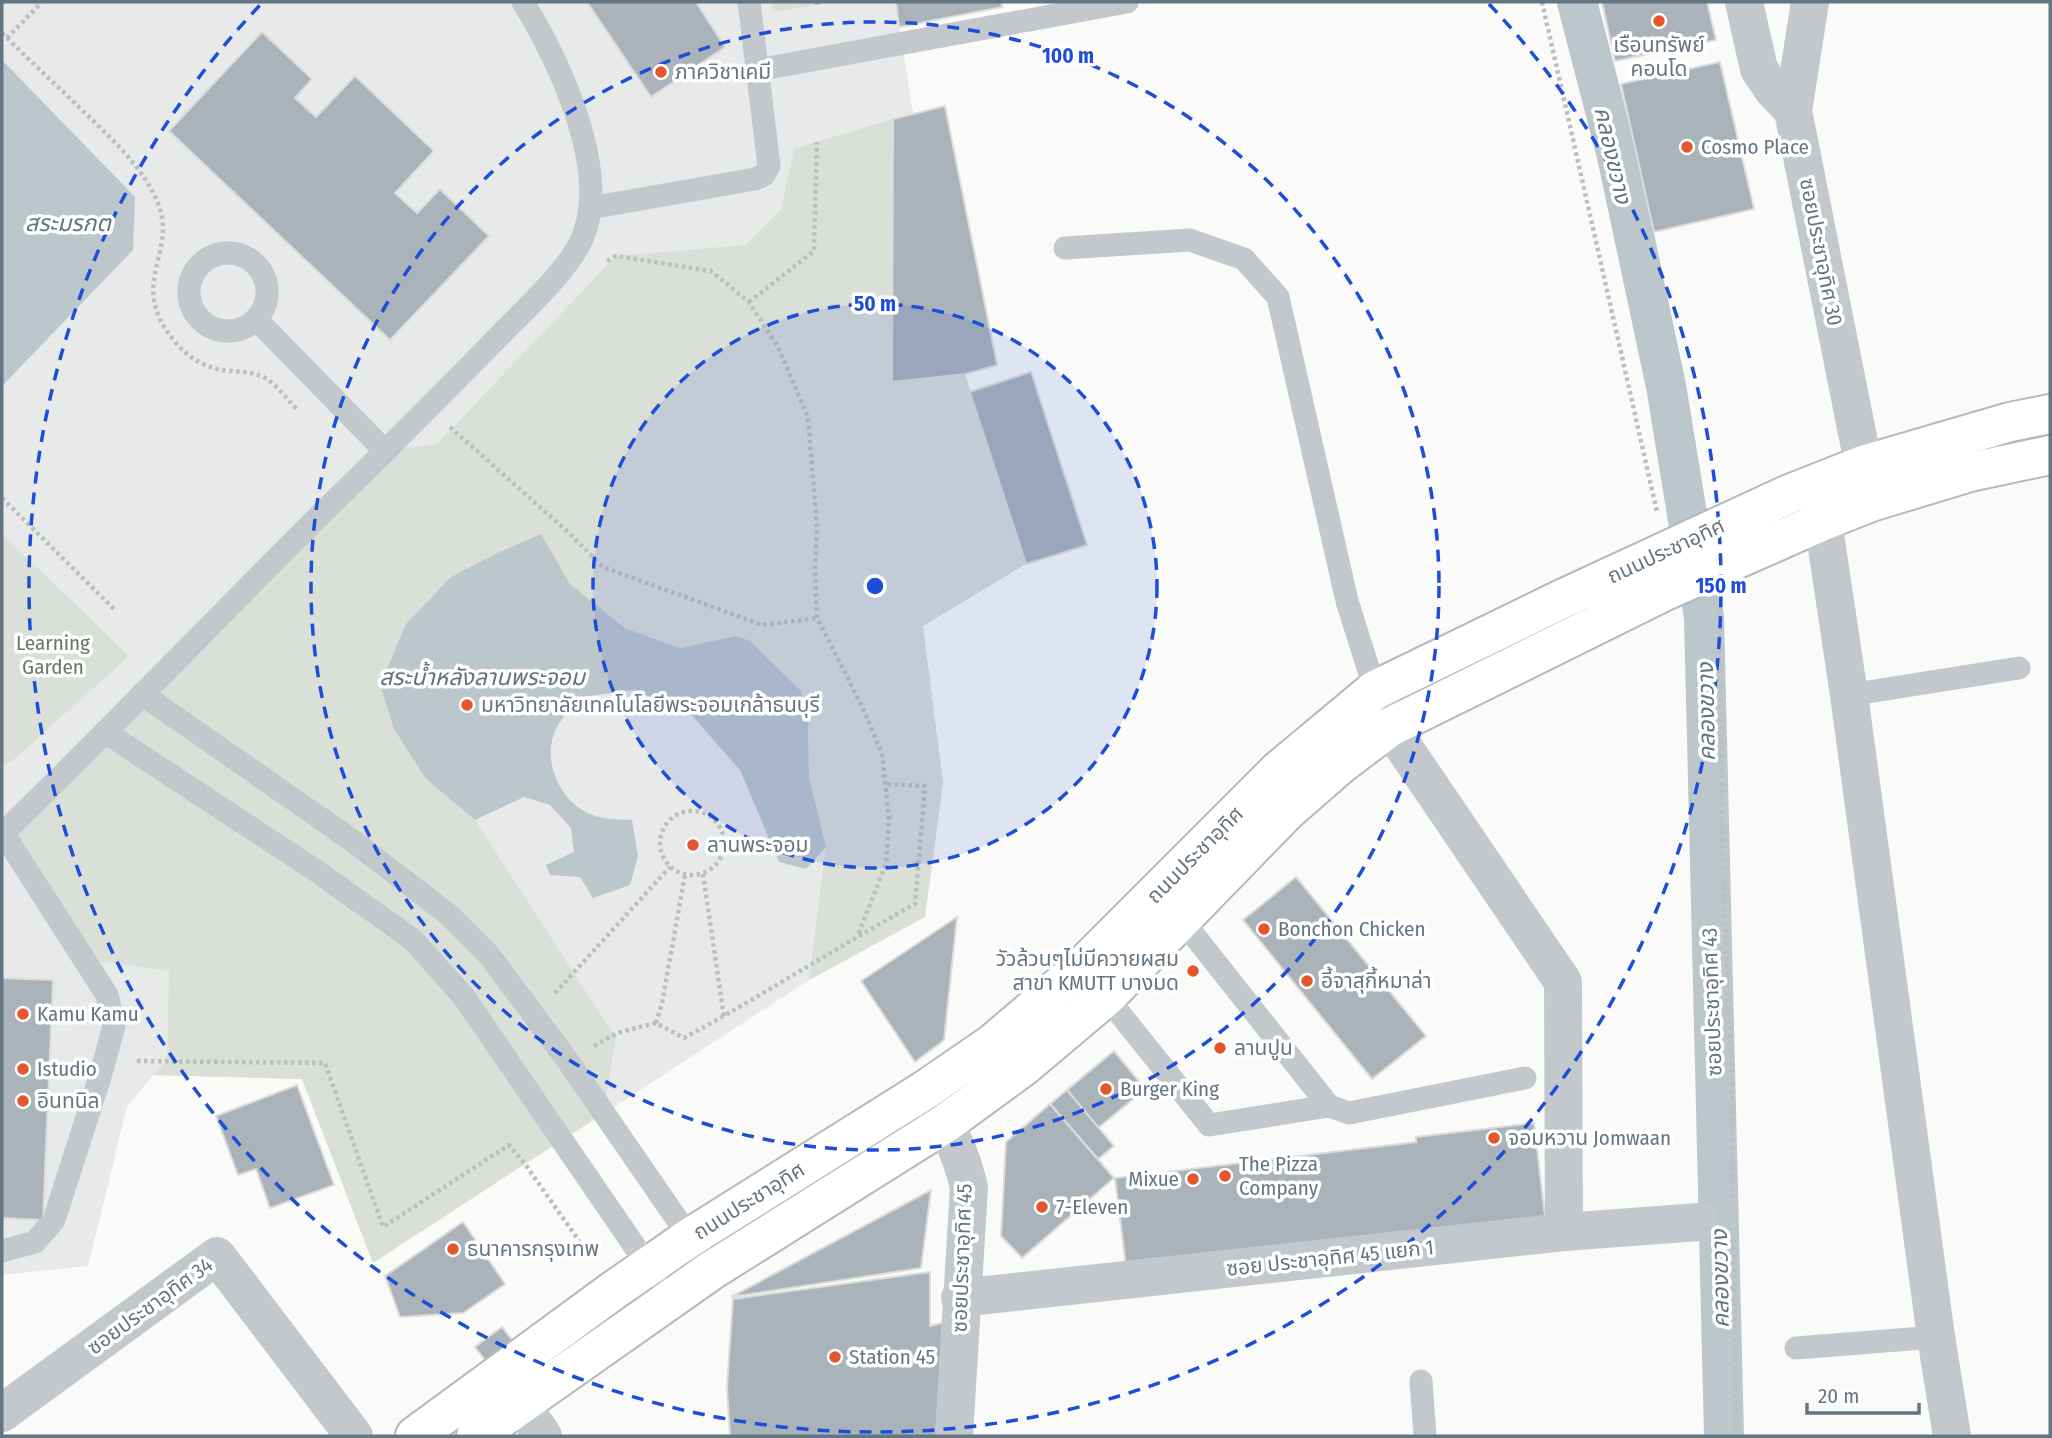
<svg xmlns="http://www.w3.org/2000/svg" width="2052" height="1438" font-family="'Fira Sans Condensed','Noto Sans Thai',sans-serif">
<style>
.built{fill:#e8e9e9}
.green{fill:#dadfd7}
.water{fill:#bbc7cb}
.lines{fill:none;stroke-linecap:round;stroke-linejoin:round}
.canal{stroke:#bbc7cb;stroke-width:40}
.building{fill:#aab3b9;stroke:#dcdcda;stroke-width:2}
.secondary-casing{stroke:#b3babf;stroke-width:42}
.path{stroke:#bbbfc2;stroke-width:4.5;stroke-dasharray:3.5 3.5;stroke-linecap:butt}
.lane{stroke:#c3c8cc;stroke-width:23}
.street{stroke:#c3c8cc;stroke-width:38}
.secondary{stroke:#fff;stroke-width:38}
.ring{fill:none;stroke:#1d4ed8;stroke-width:3.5;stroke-dasharray:12 9}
.poi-dot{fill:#e4572e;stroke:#fff;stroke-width:2.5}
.labels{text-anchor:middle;stroke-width:7;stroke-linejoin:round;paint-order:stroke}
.poi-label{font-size:21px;fill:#657683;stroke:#fff;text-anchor:start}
.street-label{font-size:21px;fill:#657683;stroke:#fff}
.park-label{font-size:21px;fill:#687a64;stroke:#fff}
.water-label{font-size:23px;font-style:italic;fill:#60757c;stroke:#fff}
.centre{fill:#1d4ed8;stroke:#fff;stroke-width:3.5}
.ring-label{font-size:21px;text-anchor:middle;font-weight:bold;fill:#1d4ed8;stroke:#fff;stroke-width:7;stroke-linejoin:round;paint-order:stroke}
</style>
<rect width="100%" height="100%" fill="#fafaf8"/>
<path class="built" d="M2 2H896L913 114 893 119 892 381 965 374 1026 564 923 626 943 783 925 917 809 980 562 1141 426 1225 373 1263 302 1079 153 1075 127 1107 88 1266 2 1275Z"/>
<g class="green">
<path d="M771 2H834L773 12Z"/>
<path d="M893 119 892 381 965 374 1026 564 923 626 943 783 925 917 809 980 826 847 809 778 808 720 736 636 680 648 625 628 570 584 541 534 497 553 451 577 406 624 380 685 394 729 426 779 475 820 616 1038 603 1113 373 1263 302 1079 153 1075 167 1061 169 971 84 959 3 833 385 451 437 444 616 256 745 245 781 209 794 149Z"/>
<path d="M2 534 129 656 13 760 2 766Z"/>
</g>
<g class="water">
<path d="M2 60 135 197 133 250 2 386Z"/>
<path d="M541 534 570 584 625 628 680 648 736 636 750 641 801 691 808 720 809 778 826 847 806 869 779 862 740 770 689 712 633 690 581 697C574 706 563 716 557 727 539 760 562 809 599 817 609 820 621 819 632 820L638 856 630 885 593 898 580 877 550 875 546 865 574 852 571 828 550 805 524 797 475 820 426 779 394 729 380 685 406 624 451 577 497 553Z"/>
</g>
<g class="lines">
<path class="canal" d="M1577 2 1617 156 1666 386 1704 617 1724 1436"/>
</g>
<g class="building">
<path d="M587 2H696L725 47 651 97Z"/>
<path d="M896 2H1001L1002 7 899 27Z"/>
<path d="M1602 2H1707L1716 40 1615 61Z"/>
<path d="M262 32 312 79 295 98 316 117 355 76 434 151 395 193 417 213 440 189 489 236 390 340 169 131Z"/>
<path d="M1720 62 1754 209 1654 232 1621 84Z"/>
<path d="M945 106 997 365 965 374 892 382 893 119Z"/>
<path d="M1031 372 1087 545 1026 564 970 392Z"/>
<path d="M1296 877 1426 1036 1372 1079 1243 920Z"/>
<path d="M957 917 944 1040 915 1062 861 981Z"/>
<path d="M2 978 53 980 43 1220 2 1218Z"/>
<path d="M1114 1051 1145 1089 1098 1128 1067 1090Z"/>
<path d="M297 1085 334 1185 270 1208 256 1169 238 1175 216 1116Z"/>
<path d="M1067 1090 1114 1146 1098 1159 1050 1104Z"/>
<path d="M1050 1104 1114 1178 1022 1258 1001 1236 1006 1142Z"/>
<path d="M1534 1123 1545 1217 1126 1266 1115 1178 1416 1142V1137Z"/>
<path d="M931 1190 921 1268 731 1297Z"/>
<path d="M463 1222 505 1284 463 1313 400 1317 385 1276Z"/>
<path d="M930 1272V1326L943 1323 936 1436H730L727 1387 733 1299Z"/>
<path d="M502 1327 512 1340 485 1360 475 1347Z"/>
</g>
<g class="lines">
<g class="secondary-casing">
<g id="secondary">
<path d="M415 1436 614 1290 689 1238 925 1090 992 1044 1080 969 1279 770 1375 690 1560 600 1787 495 1863 465 2010 422 2050 414"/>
<path d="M476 1436 712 1270 946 1123 1024 1066 1107 996 1286 812 1341 764 1390 727 1665 591 1823 521 1871 502 1970 472 2050 455"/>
</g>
</g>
<g class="path">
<path d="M817 2V5"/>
<path d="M1542 2 1657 512"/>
<path d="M2 33C27 58 53 82 79 107 108 136 144 166 159 206 176 254 129 284 172 338 186 357 207 370 231 371 243 372 255 372 267 379 278 386 287 400 297 409"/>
<path d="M7 38 42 2"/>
<path d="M607 261 616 256 711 271 749 302 778 347 808 417 817 528 815 570 817 618 861 704 882 753 889 819 886 864 858 935"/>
<path d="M749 302 814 251 817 142"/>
<path d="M450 427 569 533 603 567 762 625 817 618"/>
<path d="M2 498 114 609"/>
<path d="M1720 607 1723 879 1732 1079 1733 1203"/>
<circle cx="692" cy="843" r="32"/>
<path d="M703 874 724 1017"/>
<path d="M555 993 670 867"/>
<path d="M656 1023 662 1003 685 875"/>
<path d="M594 1046 617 1033 656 1023 684 1038C762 996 837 947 915 904L925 786 886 784"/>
<path d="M137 1061 325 1063 383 1227 509 1145 525 1164 591 1258"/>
<path d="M1734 1240 1736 1436"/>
</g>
<g class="lane">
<path d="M757 70 1127 2"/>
<path d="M590 208 755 179 764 175 769 166 749 2"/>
<path d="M1065 248 1190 240 1244 259 1278 297 1347 601 1375 690"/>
<circle cx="228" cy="292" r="39"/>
<path d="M256 319 385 451"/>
<path d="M142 694 353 841 449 915 489 955 568 1061 712 1270"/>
<path d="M1849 695 2019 668"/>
<path d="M105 732 315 870 412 939 464 997 655 1276"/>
<path d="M2 834C125 716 241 591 364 472 412 425 459 377 506 329 528 307 567 270 580 243 614 175 559 61 523 2"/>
<path d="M1174 910 1329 1106 1349 1113 1525 1078"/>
<path d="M1100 989 1209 1125 1329 1106"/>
<path d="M2 1251 35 1242 54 1220 100 1077 114 1026 107 995 3 833"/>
<path d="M1796 1348 1936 1337"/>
<path d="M1421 1381 1425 1436"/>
</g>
<g class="street">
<path d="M1744 2 1759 69 1773 90 1793 111"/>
<path d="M1810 2 1793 111 1870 498"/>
<path d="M1823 521 1849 695 1936 1337 1952 1436"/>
<path d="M1375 690 1390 727 1563 982 1564 1232"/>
<path d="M928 1095C948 1127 960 1150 969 1187L954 1436"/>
<path d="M960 1298 1564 1232 1699 1222"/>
<path d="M521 1404 543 1436"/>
<path d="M2 1413 217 1256 354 1436"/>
</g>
<use href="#secondary" class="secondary"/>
</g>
<circle cx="875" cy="586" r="282" fill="#1d4ed8" fill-opacity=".12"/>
<g class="ring">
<circle cx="875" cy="586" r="282"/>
<circle cx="875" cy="586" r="564"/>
<path d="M1489 4A846 846 0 1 1 261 4"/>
</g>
<g class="poi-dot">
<circle cx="1659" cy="21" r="7"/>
<circle cx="661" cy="72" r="7"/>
<circle cx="1687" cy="147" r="7"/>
<circle cx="467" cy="705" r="7"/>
<circle cx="693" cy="845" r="7"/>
<circle cx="1264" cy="929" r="7"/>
<circle cx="1193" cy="971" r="7"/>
<circle cx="1307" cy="981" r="7"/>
<circle cx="23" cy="1014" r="7"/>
<circle cx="1220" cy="1048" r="7"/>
<circle cx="23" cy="1069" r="7"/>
<circle cx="1106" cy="1089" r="7"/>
<circle cx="23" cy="1101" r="7"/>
<circle cx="1494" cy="1138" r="7"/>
<circle cx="1225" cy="1176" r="7"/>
<circle cx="1193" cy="1179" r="7"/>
<circle cx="1042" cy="1207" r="7"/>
<circle cx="453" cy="1249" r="7"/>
<circle cx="835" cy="1357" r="7"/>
</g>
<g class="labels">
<g class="poi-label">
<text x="1659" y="52" text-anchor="middle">เรือนทรัพย์<tspan x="1659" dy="24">คอนโด</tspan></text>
<text x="675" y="79">ภาควิชาเคมี</text>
<text x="1701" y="154">Cosmo Place</text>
<text x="481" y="712">มหาวิทยาลัยเทคโนโลยีพระจอมเกล้าธนบุรี</text>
<text x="707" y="852">ลานพระจอม</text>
<text x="1278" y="936">Bonchon Chicken</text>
<text x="1179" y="966" text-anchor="end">วัวล้วนๆไม่มีควายผสม<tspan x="1179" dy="24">สาขา KMUTT บางมด</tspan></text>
<text x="1321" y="988">อี้จาสุกี้หมาล่า</text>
<text x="37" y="1021">Kamu Kamu</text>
<text x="1234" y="1055">ลานปูน</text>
<text x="37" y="1076">Istudio</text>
<text x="1120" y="1096">Burger King</text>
<text x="37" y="1108">อินทนิล</text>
<text x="1508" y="1145">จอมหวาน Jomwaan</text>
<text x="1239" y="1171">The Pizza<tspan x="1239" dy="24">Company</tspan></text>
<text x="1179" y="1186" text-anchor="end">Mixue</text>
<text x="1056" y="1214">7-Eleven</text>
<text x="467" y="1256">ธนาคารกรุงเทพ</text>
<text x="849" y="1364">Station 45</text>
</g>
<g class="street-label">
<text transform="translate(1821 252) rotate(79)" y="7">ซอยประชาอุทิศ 30</text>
<text transform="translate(1666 551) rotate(-25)" y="7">ถนนประชาอุทิศ</text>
<text transform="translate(1195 855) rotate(-45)" y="7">ถนนประชาอุทิศ</text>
<text transform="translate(1712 1002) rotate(-92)" y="7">ซอยประชาอุทิศ 43</text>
<text transform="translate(749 1201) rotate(-32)" y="7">ถนนประชาอุทิศ</text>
<text transform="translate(962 1258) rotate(-88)" y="7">ซอยประชาอุทิศ 45</text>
<text transform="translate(1330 1258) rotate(-6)" y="7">ซอย ประชาอุทิศ 45 แยก 1</text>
<text transform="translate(150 1306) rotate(-36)" y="7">ซอยประชาอุทิศ 34</text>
</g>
<g class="park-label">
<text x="53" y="650">Learning<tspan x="53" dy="24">Garden</tspan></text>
</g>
<g class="water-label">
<text transform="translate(1613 155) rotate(77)" y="8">คลองขวาง</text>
<text x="68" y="231">สระมรกต</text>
<text x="482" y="685">สระน้ำหลังลานพระจอม</text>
<text transform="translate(1706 712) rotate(-91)" y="8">คลองขวาง</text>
<text transform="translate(1720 1279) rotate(-91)" y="8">คลองขวาง</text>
</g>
</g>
<circle cx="875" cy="586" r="10" class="centre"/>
<g class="ring-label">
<text x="1068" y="63">100 m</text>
<text x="875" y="311">50 m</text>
<text x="1721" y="593">150 m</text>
</g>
<rect width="2052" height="1438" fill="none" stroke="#657683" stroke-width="7"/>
<path d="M1807 1403v10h112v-10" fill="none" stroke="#657683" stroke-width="3.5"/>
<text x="1818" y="1403" font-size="21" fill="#657683" stroke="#ffffff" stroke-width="5" paint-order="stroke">20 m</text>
</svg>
